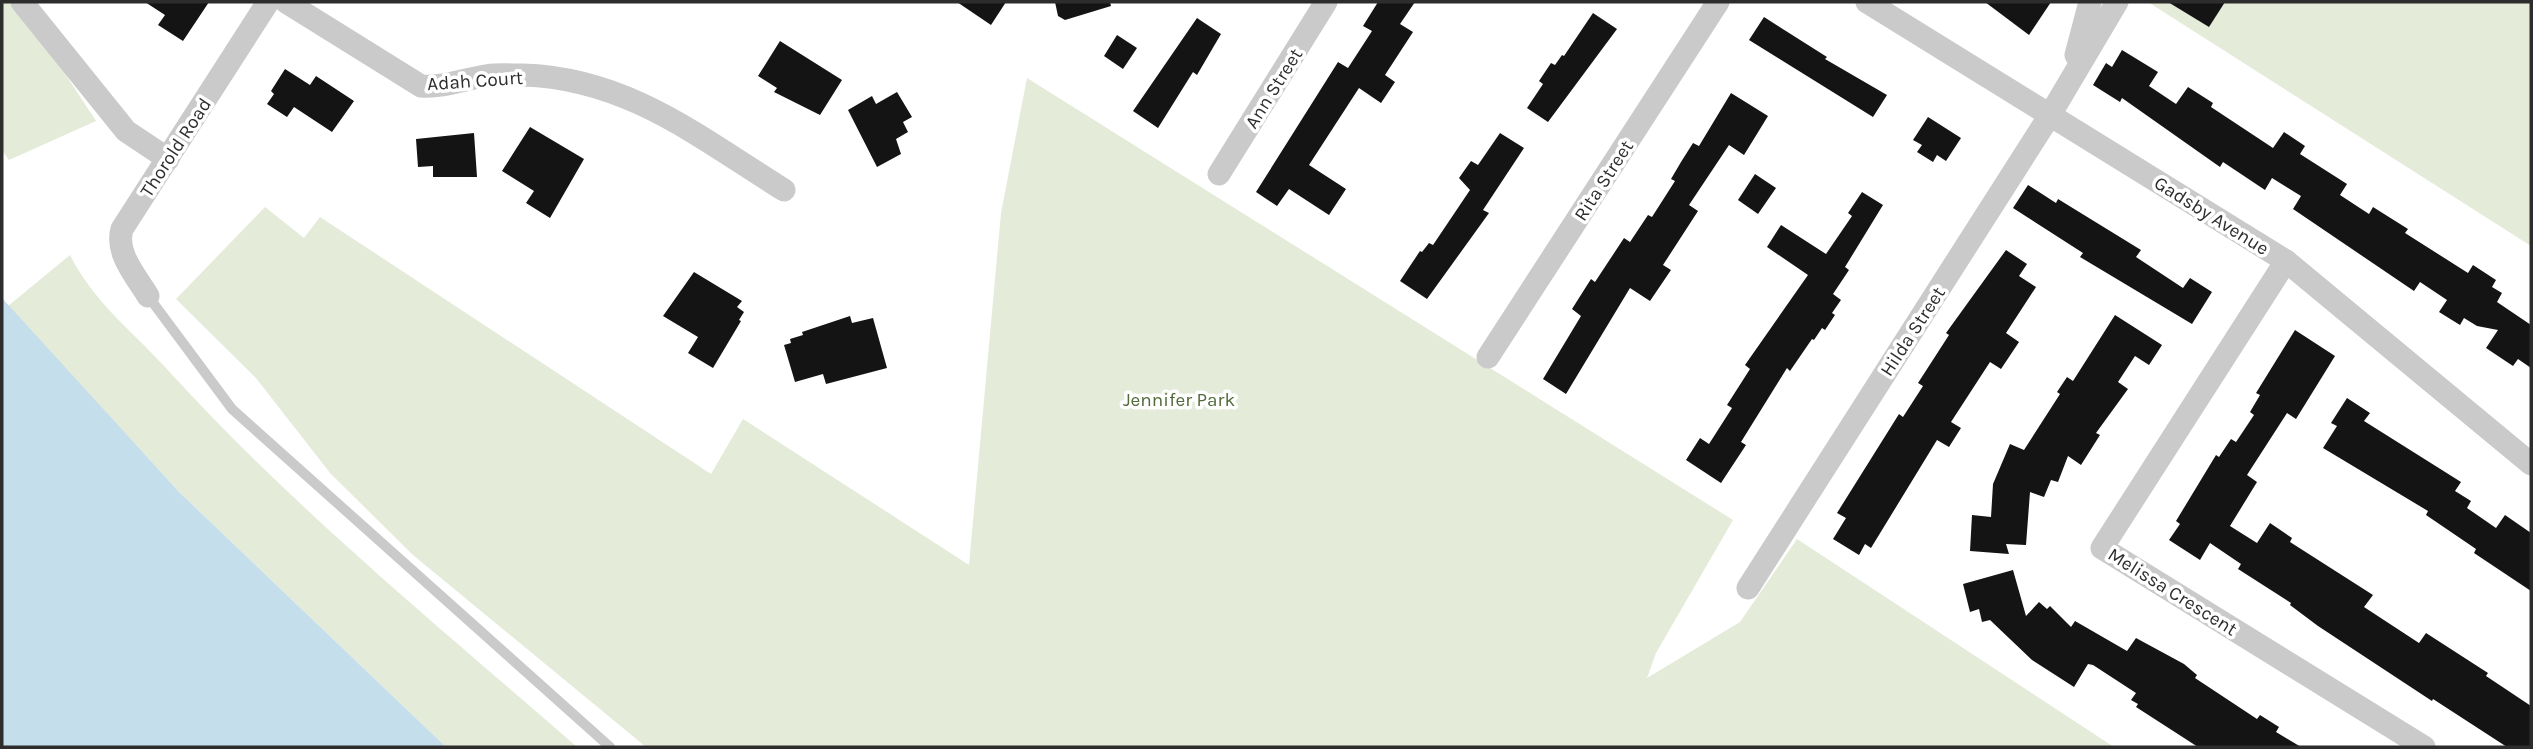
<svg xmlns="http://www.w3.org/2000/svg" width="2533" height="749" font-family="Karla,sans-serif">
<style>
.green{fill:#e4ebd9}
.water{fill:#c4deec}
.building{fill:#141414}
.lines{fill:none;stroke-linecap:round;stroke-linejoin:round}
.lane{stroke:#cacaca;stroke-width:10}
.street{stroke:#cacaca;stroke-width:23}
.labels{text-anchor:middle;stroke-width:7;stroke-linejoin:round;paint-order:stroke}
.street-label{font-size:19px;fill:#2d2d2d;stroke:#fff}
.park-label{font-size:19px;fill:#526939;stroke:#fff}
</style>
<rect width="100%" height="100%" fill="#fff"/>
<g class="green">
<path d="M2 2H18L96 121 9 160 2 150Z"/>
<path d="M2148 2H2531V246Z"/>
<path d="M1027 78 1733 520 1656 653 1647 678 1740 622 1797 539 2114 747H646L413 555 330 473 256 378 176 299 265 207 304 238 320 217 711 474 743 419 969 565 1001 213Z"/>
<path d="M70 255C93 301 131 330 165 367 291 506 436 624 577 747H446L179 492 8 306Z"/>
</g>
<path class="water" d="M2 298 179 492 446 747H2Z"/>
<g class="building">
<path d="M145 2H209L183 41 158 25 165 15Z"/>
<path d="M957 2H1006L991 25Z"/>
<path d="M1055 2H1110L1111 6 1065 20 1058 16Z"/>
<path d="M1378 2H1415L1400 24 1413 32 1385 75 1395 82 1381 103 1359 88 1309 165 1346 189 1329 215 1289 189 1277 206 1256 192 1338 62 1348 68 1372 31 1363 26Z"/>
<path d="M1985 2H2051L2029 35Z"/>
<path d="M2168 2H2225L2209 27Z"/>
<path d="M1593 13 1617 29 1548 122 1527 108 1543 84 1539 81 1551 63 1555 65 1562 55 1564 56Z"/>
<path d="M1764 17 1827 57 1825 59 1887 95 1873 117 1749 40Z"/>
<path d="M1197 18 1221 34 1197 75 1193 72 1158 128 1133 111Z"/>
<path d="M1117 35 1137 48 1123 69 1104 56Z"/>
<path d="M780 41 842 80 820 115 774 92 777 88 758 76Z"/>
<path d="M2122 50 2158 72 2149 86 2176 104 2188 87 2213 103 2211 107 2273 148 2284 132 2305 146 2300 154 2347 184 2340 195 2369 214 2373 207 2408 229 2405 233 2468 273 2473 265 2496 280 2492 287 2502 293 2497 302 2531 325V368L2518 359 2513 366 2486 348 2498 330 2477 326 2464 318 2460 325 2439 312 2447 300 2420 282 2414 291 2293 209 2301 196 2272 178 2265 190 2223 162 2220 167 2122 98 2120 102 2093 85 2106 63 2112 67Z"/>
<path d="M285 69 310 85 316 76 354 101 332 132 294 107 287 117 267 104 274 94 271 91Z"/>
<path d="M897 92 912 117 903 122 908 132 896 139 901 154 877 167 848 110 872 96 876 104Z"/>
<path d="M1731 93 1768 116 1744 155 1729 145 1689 205 1698 211 1663 265 1671 270 1650 301 1630 288 1566 394 1543 379 1581 316 1572 309 1591 279 1595 282 1624 238 1630 242 1648 215 1652 217 1675 181 1671 179 1681 162 1693 143 1699 146Z"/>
<path d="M1928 117 1961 138 1946 161 1937 155 1933 162 1917 152 1922 145 1913 140Z"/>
<path d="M530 127 584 159 550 218 526 203 534 191 502 171Z"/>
<path d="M474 133 477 177H433V166L418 167 416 139Z"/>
<path d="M1500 133 1524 148 1483 210 1489 213 1427 299 1400 281 1420 251 1422 252 1429 243 1433 245 1470 190 1459 178 1471 161 1478 165Z"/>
<path d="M1755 174 1776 188 1758 214 1738 200Z"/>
<path d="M2028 185 2056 203 2058 199 2141 250 2136 257 2183 288 2190 278 2212 292 2192 324 2080 257 2083 253 2013 208Z"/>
<path d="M1862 192 1883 205 1845 267 1849 270 1833 294 1841 300 1832 313 1835 315 1825 330 1822 328 1814 340 1812 339 1790 371 1787 368 1741 442 1746 445 1721 483 1686 460 1700 438 1709 444 1732 408 1727 405 1750 369 1745 365 1808 275 1767 247 1781 225 1826 254 1852 216 1848 213Z"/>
<path d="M2006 250 2027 264 2019 276 2036 287 2006 333 2019 342 2001 369 1990 362 1951 422 1961 428 1949 447 1937 440 1871 548 1865 544 1859 555 1833 539 1846 518 1837 513 1899 414 1903 417 1923 386 1918 383 1949 335 1946 333Z"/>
<path d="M694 272 742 301 737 307 744 312 739 320 741 321 713 368 688 353 698 337 663 316Z"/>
<path d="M2115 315 2162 345 2149 365 2135 356 2118 382 2128 389 2096 433 2100 435 2081 465 2068 456 2058 482 2051 480 2044 497 2030 492 2026 545 2006 544 2009 554 1970 551 1972 515 1991 517 1993 484 2010 444 2024 450 2060 394 2057 392 2067 377 2073 381Z"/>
<path d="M850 316 852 323 873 318 887 368 826 384 823 374 795 382 784 345 791 343 790 339 803 335 802 332Z"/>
<path d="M2295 330 2335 356 2296 419 2287 413 2247 475 2257 482 2230 526 2257 543 2270 523 2292 538 2290 542 2373 595 2364 607 2419 643 2426 633 2488 673 2486 676 2531 706V747H2507L2433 699 2432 701 2318 626 2290 605 2291 603 2238 569 2241 564 2210 543 2200 560 2169 540 2180 524 2176 521 2216 455 2219 457 2231 439 2236 442 2254 415 2250 412 2260 395 2256 393Z"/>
<path d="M2347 398 2370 413 2364 421 2461 482 2455 491 2471 501 2467 508 2496 528 2505 515 2531 533V591L2474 553 2476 549 2426 515 2428 511 2323 448 2337 426 2331 423Z"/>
<path d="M2013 570 2026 616 2039 602 2047 609 2050 606 2071 627 2075 621 2127 651 2136 638 2184 664 2197 675 2195 678 2257 719 2260 715 2279 727 2276 732 2301 747H2198L2136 707 2138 704 2131 700 2136 693 2093 665 2088 664 2074 687 2032 660 1990 620 1982 622 1979 609 1970 612 1963 584Z"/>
</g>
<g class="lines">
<path class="lane" d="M148 296 232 409 610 747"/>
<g class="street">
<path d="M22 2 126 131 168 159"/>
<path d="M286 2 421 86C442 88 465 79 485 76 497 74 510 75 523 75 627 78 699 137 784 190"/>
<path d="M1867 2 2286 261 2531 464"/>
<path d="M2076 55 2090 2"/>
<path d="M1219 174 1326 2"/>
<path d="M2286 261 2102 548 2424 747"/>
<path d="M148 296C136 276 115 253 122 229L268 2"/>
<path d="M1488 357 1718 2"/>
<path d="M1748 588 2050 115 2117 2"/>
</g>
</g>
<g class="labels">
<g class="street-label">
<text transform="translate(475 80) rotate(-4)" y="7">Adah Court</text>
<text transform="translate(1273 88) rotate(-58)" y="7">Ann Street</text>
<text transform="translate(175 147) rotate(-57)" y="7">Thorold Road</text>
<text transform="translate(1603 180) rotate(-57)" y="7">Rita Street</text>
<text transform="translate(2212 215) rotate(32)" y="7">Gadsby Avenue</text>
<text transform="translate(1912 331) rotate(-57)" y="7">Hilda Street</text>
<text transform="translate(2173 591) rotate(32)" y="7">Melissa Crescent</text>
</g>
<g class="park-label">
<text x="1179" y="406">Jennifer Park</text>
</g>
</g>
<rect width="2533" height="749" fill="none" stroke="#2d2d2d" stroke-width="7"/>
</svg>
